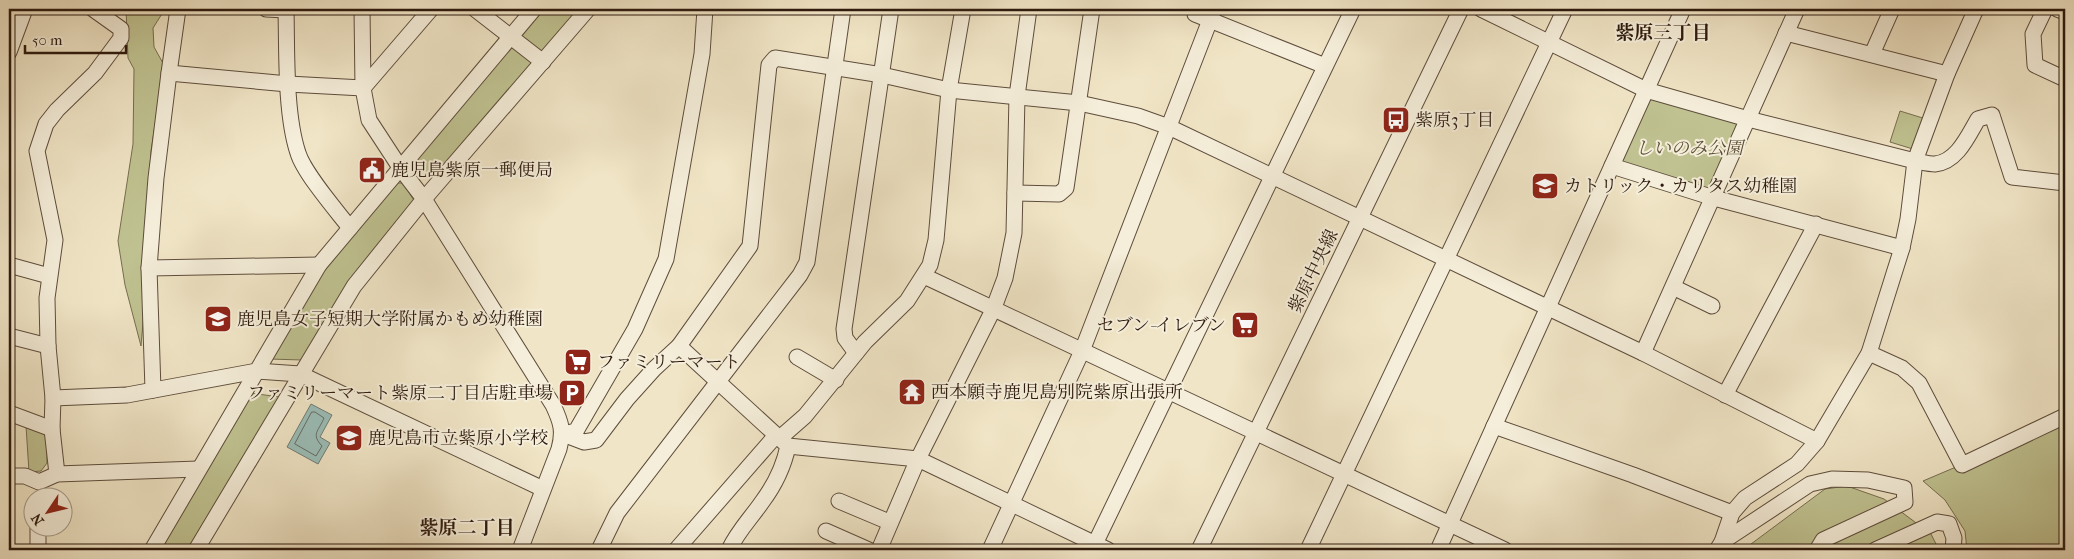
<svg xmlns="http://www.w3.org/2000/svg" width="2074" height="559" font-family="'IM FELL French Canon','Noto Serif JP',serif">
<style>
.green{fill:#c0c291;stroke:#766e50}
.water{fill:#9bbeb9;stroke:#6f7c75}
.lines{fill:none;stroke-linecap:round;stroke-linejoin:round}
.shore{stroke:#646c64;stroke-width:1}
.minor-casing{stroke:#5e4d3c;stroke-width:17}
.minor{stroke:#f5eeda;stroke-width:15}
.labels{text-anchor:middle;stroke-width:4;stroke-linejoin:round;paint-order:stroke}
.poi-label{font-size:18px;fill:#2d1a0e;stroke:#f5eeda;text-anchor:start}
.park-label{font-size:18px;font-style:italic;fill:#594c35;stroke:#f5eeda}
.street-label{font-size:18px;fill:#2d1a0e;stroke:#f5eeda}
.neighbourhood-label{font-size:19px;font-weight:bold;fill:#2d1a0e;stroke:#f5eeda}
</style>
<rect width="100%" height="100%" fill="#f0e5c6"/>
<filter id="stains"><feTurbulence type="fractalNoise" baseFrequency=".004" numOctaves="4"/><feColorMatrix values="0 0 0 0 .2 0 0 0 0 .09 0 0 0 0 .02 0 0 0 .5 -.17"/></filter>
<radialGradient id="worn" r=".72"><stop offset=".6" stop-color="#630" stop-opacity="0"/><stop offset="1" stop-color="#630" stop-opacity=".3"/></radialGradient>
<g class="green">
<path d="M126 9H165L153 28 154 47 164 65 151 151 145 252 146 287 141 346 125 285 118 241 133 144 134 69 128 58Z"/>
<path d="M543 9H584L433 182 416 160Z"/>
<path d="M1653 99 1737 123 1712 195 1624 166 1621 160 1647 101Z"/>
<path d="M1900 111 1926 119 1916 150 1890 142Z"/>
<path d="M394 183H403L415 202 302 360 269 359 319 275Z"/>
<path d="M250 393 280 397 189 550H159Z"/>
<path d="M2065 416V550H1967L1965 531 1945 500 1923 481 1996 450Z"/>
<path d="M26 426 47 434V463L41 471 29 472Z"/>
<path d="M1847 486 1884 499 1931 534 1938 548 1934 550H1743L1825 489Z"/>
</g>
<path class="water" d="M311 404 332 415 320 437 330 443 318 464 287 447Z"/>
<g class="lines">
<path class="shore" d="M312 412H315L324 418C318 432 311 434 322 446L316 456 295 444Z"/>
<g class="minor-casing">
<g id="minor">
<path d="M266 9 286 10"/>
<path d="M286 9C287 51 285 114 298 153 304 173 336 210 350 228"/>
<path d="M362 9 363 88 369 120 401 169 424 199 553 405C561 422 564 431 559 449L520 550"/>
<path d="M475 9 543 62"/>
<path d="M1214 9 1210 20 1325 66"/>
<path d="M1481 9 1646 90 1748 119 1915 161C1921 162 1929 164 1935 164 1957 162 1968 136 1978 119L1992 115 2012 177 2065 183"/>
<path d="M2045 9 2033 34 2035 65 2065 79"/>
<path d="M2057 9 2065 12"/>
<path d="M1786 33 1947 74"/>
<path d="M9 52 25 9"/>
<path d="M1872 54 1892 9"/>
<path d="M169 73 178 9"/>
<path d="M1612 166 1714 198 1902 248"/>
<path d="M1015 193 1059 194 1066 188 1092 9"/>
<path d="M9 265 49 276"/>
<path d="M149 268 319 265"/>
<path d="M924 276 1505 550"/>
<path d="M1673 287 1712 306"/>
<path d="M9 336 48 346"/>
<path d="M679 346 750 246 769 65 775 58 882 75 949 90 1079 103 1138 116 1169 127 1643 353 1817 441"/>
<path d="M856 353 845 338 844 329 891 9"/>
<path d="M1643 353 1797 9"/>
<path d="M1869 353 1902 368 1919 383 1962 465 2065 416"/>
<path d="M797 357 836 380"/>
<path d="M153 390 149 268 156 178 169 73 288 84 363 88 431 9"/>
<path d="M1725 395 1816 224"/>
<path d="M53 398 127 395 257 371 300 374 543 489"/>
<path d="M9 413 52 429"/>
<path d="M1494 426 1633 475 1732 513"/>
<path d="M563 434 576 431 635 329 666 259 702 54 705 9"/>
<path d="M563 434 584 442 596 440 627 399 654 369 679 346 788 446C784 465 774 486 762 502 751 518 737 532 729 550"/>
<path d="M788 446 918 459 1108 550"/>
<path d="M57 474 52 429 53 398 48 346 47 298 55 240 37 151 46 124 57 110 95 73 121 38V29L93 9"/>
<path d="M9 476H25L39 482 57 474 198 469"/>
<path d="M839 501 889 522"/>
<path d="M826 531 869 550"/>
<path d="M1722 542 1810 484 1832 479 1868 480 1904 488 1905 502 1823 540 1817 550"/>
<path d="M38 550V526"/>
<path d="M152 550 319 265 534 9"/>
<path d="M196 550 354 286 424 199 588 9"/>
<path d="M599 550 617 513 800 275 807 262 843 9"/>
<path d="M676 550 772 440 781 437 805 416 865 342 907 301 930 265 936 240 949 90 963 9"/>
<path d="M879 550 918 459 993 310 1005 278 1014 233 1017 96 1029 9"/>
<path d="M990 550 1082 351 1210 20 1195 14V9"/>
<path d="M1092 550 1353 9"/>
<path d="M1199 550 1461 9"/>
<path d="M1308 550 1565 9"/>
<path d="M1438 550 1683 9"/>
<path d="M1717 550 1722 542 1732 513 1745 498 1797 464 1817 441 1869 353 1902 248 1908 219 1915 161 1947 74 1976 9"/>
<path d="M1875 550 1937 522 1949 524 1954 538 1953 550"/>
</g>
</g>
<use href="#minor" class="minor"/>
</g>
<defs>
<g id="bus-square" transform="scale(1.4375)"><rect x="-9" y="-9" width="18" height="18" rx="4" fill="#8f2418" stroke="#f5eeda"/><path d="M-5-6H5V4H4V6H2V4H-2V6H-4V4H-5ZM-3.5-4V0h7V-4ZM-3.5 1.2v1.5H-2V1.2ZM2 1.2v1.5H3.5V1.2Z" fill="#fff"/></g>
<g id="civic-square" transform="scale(1.4375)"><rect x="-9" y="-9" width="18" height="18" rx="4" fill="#8f2418" stroke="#f5eeda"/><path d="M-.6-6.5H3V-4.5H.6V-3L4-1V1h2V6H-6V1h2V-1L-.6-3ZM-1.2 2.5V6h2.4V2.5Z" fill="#fff"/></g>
<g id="school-square" transform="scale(1.4375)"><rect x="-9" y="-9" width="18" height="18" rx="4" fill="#8f2418" stroke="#f5eeda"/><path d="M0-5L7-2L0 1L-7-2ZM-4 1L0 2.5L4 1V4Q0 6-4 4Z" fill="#fff"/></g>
<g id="supermarket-square" transform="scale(1.4375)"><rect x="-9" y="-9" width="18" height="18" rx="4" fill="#8f2418" stroke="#f5eeda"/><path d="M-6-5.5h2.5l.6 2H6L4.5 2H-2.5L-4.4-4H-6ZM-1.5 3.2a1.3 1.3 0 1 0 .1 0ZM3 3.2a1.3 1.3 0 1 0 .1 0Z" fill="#fff"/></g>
<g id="temple-square" transform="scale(1.4375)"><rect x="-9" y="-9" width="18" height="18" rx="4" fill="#8f2418" stroke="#f5eeda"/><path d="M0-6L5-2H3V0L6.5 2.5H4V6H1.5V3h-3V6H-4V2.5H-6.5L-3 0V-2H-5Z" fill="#fff"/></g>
<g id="parking-square" transform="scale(1.4375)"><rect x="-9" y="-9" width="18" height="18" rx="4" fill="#8f2418" stroke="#f5eeda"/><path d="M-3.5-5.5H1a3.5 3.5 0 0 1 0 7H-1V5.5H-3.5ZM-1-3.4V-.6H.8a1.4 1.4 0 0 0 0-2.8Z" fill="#fff"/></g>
</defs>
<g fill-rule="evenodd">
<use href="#bus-square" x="1396" y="120"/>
<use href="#civic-square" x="372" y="170"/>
<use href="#school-square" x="1545" y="186"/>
<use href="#school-square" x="218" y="319"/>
<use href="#supermarket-square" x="1245" y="325"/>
<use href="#supermarket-square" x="578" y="362"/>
<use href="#temple-square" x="912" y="392"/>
<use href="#parking-square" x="572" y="393"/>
<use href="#school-square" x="349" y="438"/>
</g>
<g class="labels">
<g class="poi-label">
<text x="1415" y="126">紫原3丁目</text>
<text x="391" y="176">鹿児島紫原一郵便局</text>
<text x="1564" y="192">カトリック・カリタス幼稚園</text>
<text x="237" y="325">鹿児島女子短期大学附属かもめ幼稚園</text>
<text x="1226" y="331" text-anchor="end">セブン-イレブン</text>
<text x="597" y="368">ファミリーマート</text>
<text x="931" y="398">西本願寺鹿児島別院紫原出張所</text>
<text x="553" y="399" text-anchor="end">ファミリーマート紫原二丁目店駐車場</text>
<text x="368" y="444">鹿児島市立紫原小学校</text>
</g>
<g class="park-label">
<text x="1689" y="154">しいのみ公園</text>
</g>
<g class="street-label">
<text transform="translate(1313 271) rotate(-64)" y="6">紫原中央線</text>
</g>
<g class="neighbourhood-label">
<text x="1663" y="39">紫原三丁目</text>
<text x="467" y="534">紫原二丁目</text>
</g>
</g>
<rect width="2074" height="559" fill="none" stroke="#f0e5c6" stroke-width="30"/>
<rect x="10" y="10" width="2054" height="539" fill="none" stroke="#2d1a0e" stroke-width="2.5"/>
<rect x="15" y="15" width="2044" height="529" fill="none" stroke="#2d1a0e"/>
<g transform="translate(48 512) rotate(235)"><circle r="24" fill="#f5eeda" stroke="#a59988"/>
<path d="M0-4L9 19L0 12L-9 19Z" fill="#8f2418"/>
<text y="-8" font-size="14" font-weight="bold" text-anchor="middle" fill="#2d1a0e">N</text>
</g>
<path d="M25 45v8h101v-8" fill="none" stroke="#2d1a0e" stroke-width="2.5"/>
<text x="32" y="45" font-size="15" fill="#2d1a0e" stroke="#f5eeda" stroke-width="4" paint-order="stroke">50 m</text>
<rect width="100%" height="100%" filter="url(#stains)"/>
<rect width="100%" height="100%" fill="url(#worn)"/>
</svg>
